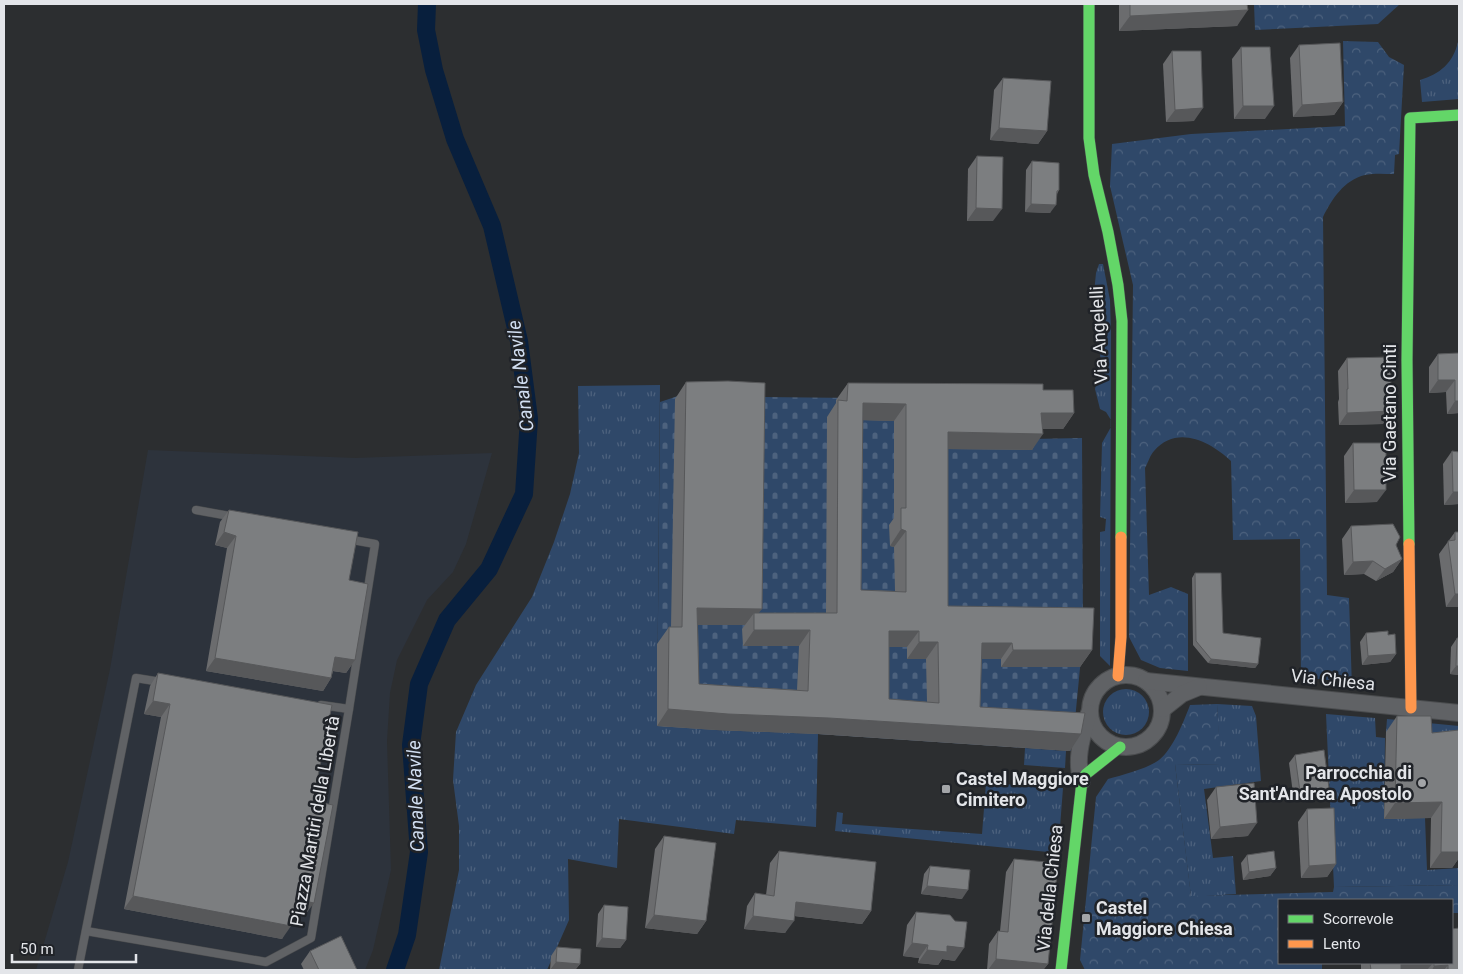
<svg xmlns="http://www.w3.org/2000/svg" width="1463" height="974" font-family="Roboto,sans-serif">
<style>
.built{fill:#2d333c}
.grass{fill:url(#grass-tufts)}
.cemetery{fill:url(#cemetery-stones)}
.park{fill:url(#park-crowns)}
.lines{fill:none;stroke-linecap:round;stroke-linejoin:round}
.canal{stroke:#081f3d;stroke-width:18}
.lane-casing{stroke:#4a4c4e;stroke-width:9}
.street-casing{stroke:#4a4c4e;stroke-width:18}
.fast-casing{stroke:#4a4c4e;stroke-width:12}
.slow-casing{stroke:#4a4c4e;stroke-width:12}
.lane{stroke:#606265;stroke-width:8}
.street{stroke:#606265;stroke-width:16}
.fast{stroke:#63d668;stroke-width:11}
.slow{stroke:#ff974d;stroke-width:11}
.wall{fill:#6b6c6e;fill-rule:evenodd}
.shaded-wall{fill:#57585a}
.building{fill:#7c7e80;stroke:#57585a;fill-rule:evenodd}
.poi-dot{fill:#a3a5a8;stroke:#202328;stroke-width:2}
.labels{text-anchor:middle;stroke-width:5;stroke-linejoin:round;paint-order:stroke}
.street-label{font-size:18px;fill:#e3e5e9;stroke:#202328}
.poi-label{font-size:18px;font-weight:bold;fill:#e3e5e9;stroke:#202328;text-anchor:start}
.water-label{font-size:19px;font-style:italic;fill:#d2dff2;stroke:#202328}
</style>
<defs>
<pattern id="grass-tufts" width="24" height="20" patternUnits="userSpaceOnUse" patternTransform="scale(1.25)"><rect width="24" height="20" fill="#2f4869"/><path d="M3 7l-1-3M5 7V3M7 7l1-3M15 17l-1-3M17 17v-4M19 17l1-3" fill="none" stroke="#4d627e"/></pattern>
<pattern id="cemetery-stones" width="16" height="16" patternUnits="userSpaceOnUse" patternTransform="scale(1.25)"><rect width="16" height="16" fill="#2f4869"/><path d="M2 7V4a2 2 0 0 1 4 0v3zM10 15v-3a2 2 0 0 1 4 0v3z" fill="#4d627e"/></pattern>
<pattern id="park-crowns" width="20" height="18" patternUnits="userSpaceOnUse" patternTransform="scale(1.25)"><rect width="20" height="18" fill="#2f4869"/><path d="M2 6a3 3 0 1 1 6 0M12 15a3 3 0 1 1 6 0" fill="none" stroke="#4d627e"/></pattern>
</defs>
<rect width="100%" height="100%" fill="#2c2e30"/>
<path class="built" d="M148 450 355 458 492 453 466 544 453 572 427 600 397 660 390 693 387 741 391 870 373 950 365 970H36L68 862 110 669Z"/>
<g class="grass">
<path d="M1458 42 1459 99 1422 102 1420 80C1440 74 1453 63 1458 42Z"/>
<path d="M1099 264H1103L1110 300 1111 332 1110 666 1100 656V532L1105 531 1106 519 1100 517 1102 443 1111 427V420L1106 412 1100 409 1095 389 1101 361 1095 324 1094 293 1096 273Z"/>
<path d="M660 385 657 725 716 730 818 734 816 827 736 820 734 834 619 819 617 868 568 859 569 920 547 970H439L459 870V826L453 780 456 732 476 685 532 597 554 542 570 494 579 453 578 386Z"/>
<circle cx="1126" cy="712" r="23"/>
<path d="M1217 704 1252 706 1256 716 1261 781 1204 789 1213 858 1233 856 1236 894 1191 897 1175 764 1220 765Z"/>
<path d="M1326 714 1375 718 1376 737 1385 738 1384 819 1425 818 1427 870 1459 868V885L1334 887Z"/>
<path d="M1387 719 1459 726V745L1386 732Z"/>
<path d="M1025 748 1066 751 1065 768 1024 765Z"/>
<path d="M986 783 1063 788 1058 853 835 831 837 812 843 813 842 824 982 834Z"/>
</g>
<path class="cemetery" d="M678 396 1032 400 1031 439 1082 438 1083 637 1072 751 818 734 716 730 657 726 660 402Z"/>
<g class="park">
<path d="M1254 4H1400L1378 24 1255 30Z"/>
<path d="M1343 41 1378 42 1389 57 1404 65 1399 154 1395 155 1394 174C1385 174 1374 173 1365 175 1344 180 1332 199 1323 217L1327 595 1349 598 1352 688 1338 687 1339 681 1309 678 1308 684 1301 683 1300 539 1233 540 1231 461C1211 442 1177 424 1154 451 1150 455 1148 463 1145 468L1149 595 1171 587 1188 594V671L1160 668 1141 660 1129 637 1133 285 1110 186 1112 144 1191 134 1345 126Z"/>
<path d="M1217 704 1221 765 1175 764 1191 896 1333 892 1334 887 1459 885V913H1452V900H1279V963H1322V970H1085L1080 960 1096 797 1108 779C1122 775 1147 769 1159 760 1173 749 1184 721 1190 705Z"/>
</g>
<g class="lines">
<path class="canal" d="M395 970 407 935 419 852 411 745 419 684 447 620 489 569 524 494 529 419 519 341 492 226 455 139 434 70 426 30 427 4"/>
<g class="lane-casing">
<g id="lane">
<path d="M196 510 235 517"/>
<path d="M347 539 375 544 349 709"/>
<path d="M86 931 266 962 311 938 349 709 321 705"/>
<path d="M78 970 136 678 161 682"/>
</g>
</g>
<g class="street-casing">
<g id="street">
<circle cx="1126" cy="711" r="36"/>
<path d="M1146 681 1459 713"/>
<path d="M1163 709 1182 694 1199 687"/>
<path d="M1082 781C1074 760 1083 734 1089 713"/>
</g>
</g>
<g class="fast-casing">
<g id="fast">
<path d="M1089 4V138L1094 175 1108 232 1118 285 1122 321 1121 537"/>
<path d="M1409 544 1407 360 1410 118 1459 115"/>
<path d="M1061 970 1082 781 1086 774 1120 747"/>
</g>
</g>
<g class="slow-casing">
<g id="slow">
<path d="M1409 544 1411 708"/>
<path d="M1118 676 1121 637V537"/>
</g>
</g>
<use href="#lane" class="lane"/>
<use href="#street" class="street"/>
<use href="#fast" class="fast"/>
<use href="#slow" class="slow"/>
</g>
<g class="wall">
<path d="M1119 4H1247L1237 26 1119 31Z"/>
<path d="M1299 45 1343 102 1334 115 1293 117 1290 58Z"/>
<path d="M1241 47 1265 119H1234L1232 59Z"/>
<path d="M1172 51 1194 121 1166 122 1163 64Z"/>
<path d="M1003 78 1047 131 1038 144 990 140 994 90Z"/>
<path d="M977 156 993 221H967L968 169Z"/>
<path d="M1032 161 1059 190 1057 194 1050 213 1025 212 1026 170Z"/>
<path d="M1459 353V413L1447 414 1446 392 1429 393V367L1438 354Z"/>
<path d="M1347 358 1392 411 1383 424 1339 425 1338 402 1339 399 1338 371Z"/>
<path d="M686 382 759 613H826L827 417 836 403V400L848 383 1043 390 1074 413 1063 429H1043L1032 450 948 449V606L1092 650 1080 667H1001V659H981L980 707 1070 751 818 734 716 730 657 726V644L669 627H671L675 399ZM863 420 894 421V518L889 525 890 546 894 547 895 591 861 590ZM698 625H745L742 629 743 646H799L797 690 699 684ZM889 647H907V659H926L927 702 889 699Z"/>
<path d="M1353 443 1377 502 1345 503 1344 456Z"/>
<path d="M1452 451 1459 504 1444 505 1443 464Z"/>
<path d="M229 510 349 580 355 660 346 673 333 671 331 678 323 691 206 671 227 548 215 545 220 522Z"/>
<path d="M1351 526 1396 545 1402 559 1393 572 1376 581 1364 574 1344 575 1342 539Z"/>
<path d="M1455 532 1459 607H1446L1439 554Z"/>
<path d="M1195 573 1223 633 1258 664 1255 668 1208 663 1193 645 1192 578Z"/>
<path d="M1366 633 1388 635 1396 654 1390 662 1362 665 1360 642Z"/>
<path d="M1457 638H1459V675L1450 674 1451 647Z"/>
<path d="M158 673 313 801 305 915 294 913 282 939 124 909 161 717 144 714 150 686Z"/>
<path d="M1397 716 1432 733 1459 730V858L1452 868H1430L1431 818 1384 819 1386 732Z"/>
<path d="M1295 755 1329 788 1323 797 1294 801 1289 763Z"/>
<path d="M1216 787 1248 836 1211 839 1207 800Z"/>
<path d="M1307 809 1336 864 1327 877 1301 878 1298 822Z"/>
<path d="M664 836 706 921 697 934 645 928 655 849Z"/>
<path d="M779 851 871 911 862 924 794 916 785 933 744 929 747 906 755 893 766 895 770 863Z"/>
<path d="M1247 855 1276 868 1270 876 1243 880 1241 863Z"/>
<path d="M1014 859 1048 964 1043 970H987L989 944 998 931H1000L1006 872Z"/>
<path d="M930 866 962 899 921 894 924 874Z"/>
<path d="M604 905 626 940 620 948 596 947 598 914Z"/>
<path d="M916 912 955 961 942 959 938 965 918 963 919 958 903 956 907 925Z"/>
<path d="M557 947 580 964 575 970H550L551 956Z"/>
<path d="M310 951 357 970H304L301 964Z"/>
<path d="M1361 963H1452L1459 970H1361Z"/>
</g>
<g class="shaded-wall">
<path d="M1248 10 1237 26 1119 31 1130 16Z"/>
<path d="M1343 102 1334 115 1293 117 1302 105Z"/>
<path d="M1243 106H1274L1265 119H1234Z"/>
<path d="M1203 108 1194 121 1166 122 1175 110Z"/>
<path d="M999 128 1047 131 1038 144 990 140Z"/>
<path d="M1031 204 1056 205 1050 213 1025 212Z"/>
<path d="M976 208 1002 209 993 221H967Z"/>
<path d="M1438 380H1455L1446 392 1429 393Z"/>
<path d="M1455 401H1459V413L1447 414Z"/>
<path d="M863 403 906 404 894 421 852 420Z"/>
<path d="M1392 411 1383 424 1339 425 1347 413Z"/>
<path d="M1041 413H1074L1063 429H1030Z"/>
<path d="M948 432 1043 434 1032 450 936 449Z"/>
<path d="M1354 490H1386L1377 502 1345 503Z"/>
<path d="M1453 492H1459V504L1444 505Z"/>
<path d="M901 529 906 531 894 547 890 546Z"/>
<path d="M224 532 236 536 227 548 215 545Z"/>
<path d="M1402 559 1393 572 1376 581 1385 569Z"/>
<path d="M1373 561 1364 574 1344 575 1353 562Z"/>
<path d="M1455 594H1459V607H1446Z"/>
<path d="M697 608 762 609 754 619V613L745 625H686Z"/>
<path d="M754 630H810L799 646H743Z"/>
<path d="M889 631H919L907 647H878Z"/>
<path d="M919 642H938L926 659H907Z"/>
<path d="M982 643H1012L1001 659H970Z"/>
<path d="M1013 650H1092L1080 667H1001Z"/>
<path d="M1396 654 1390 662 1362 665 1368 656Z"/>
<path d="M335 657 355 660 346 673 326 670Z"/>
<path d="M215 658 331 678 323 691 206 671Z"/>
<path d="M1211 659 1258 664 1255 668 1208 663Z"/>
<path d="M1456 666H1459V675L1450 674Z"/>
<path d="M153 701 170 704 161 717 144 714Z"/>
<path d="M668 709 829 718 1081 734 1070 751 818 734 716 730 657 726Z"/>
<path d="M1329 788 1323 797 1294 801 1300 792Z"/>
<path d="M1442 802 1431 818 1384 819 1395 803Z"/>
<path d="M1257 823 1248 836 1211 839 1220 827Z"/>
<path d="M1441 852H1459V858L1452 868H1430Z"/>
<path d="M1336 864 1327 877 1301 878 1309 866Z"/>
<path d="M1276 868 1270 876 1243 880 1249 872Z"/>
<path d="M927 886 968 890 962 899 921 894Z"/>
<path d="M133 896 291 926 282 939 124 909Z"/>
<path d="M296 899 314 903 305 915 287 912Z"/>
<path d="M796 902 871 911 862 924 787 915Z"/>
<path d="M654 915 706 921 697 934 645 928Z"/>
<path d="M753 916 794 921 785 933 744 929Z"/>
<path d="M602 938 626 940 620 948 596 947Z"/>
<path d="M912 943 928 945 919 958 903 956Z"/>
<path d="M947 946 964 948 955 961 942 959 938 965 918 963 927 950Z"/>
<path d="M996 959 1048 964 1043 970H988Z"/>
<path d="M556 962 580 964 575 970H550Z"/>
<path d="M1401 963H1433L1427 970H1396Z"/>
<path d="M1448 965 1444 970H1432L1434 966Z"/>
</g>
<g class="building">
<path d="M1130 4H1247L1248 10 1130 16Z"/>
<path d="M1340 43 1343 102 1302 105 1299 45Z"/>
<path d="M1241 47H1270L1274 106H1243Z"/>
<path d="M1172 51H1201L1203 108 1175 110Z"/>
<path d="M1003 78 1051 81 1047 131 999 128Z"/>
<path d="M977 156 1003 157 1002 209 976 208Z"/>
<path d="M1032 161 1059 163V190L1057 191 1056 205 1031 204Z"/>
<path d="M1459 353V401H1455V380H1438V354Z"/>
<path d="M1390 357 1392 411 1347 413V389H1348L1347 358Z"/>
<path d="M728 381 765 383 762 609 697 608 699 684 808 691 810 630H754V613H837L838 400 847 401 848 383 1043 384V390H1073L1074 413H1041L1043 434 948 432V606L1094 608 1092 650H1013L1012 643H982L980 707 1085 713 1081 734 829 718 728 714 668 709 669 627H682L686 382ZM863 403 906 404V508H901V529L906 531V592L861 590ZM889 631H919V642H938L939 703 889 699Z"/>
<path d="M1353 443H1386V490H1354Z"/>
<path d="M1452 451 1459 452V492H1453Z"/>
<path d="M229 510 358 532 349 580 368 584 355 660 335 657 331 678 215 658 236 536 224 532Z"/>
<path d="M1393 524 1400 537 1396 545 1402 559 1385 569 1373 561 1353 562 1351 526Z"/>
<path d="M1455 532H1459V594H1455L1448 541 1455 540Z"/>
<path d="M1195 573H1221L1223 633 1261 638 1258 664 1211 659 1196 641Z"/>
<path d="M1388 631V635L1395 634 1396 654 1368 656 1366 633Z"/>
<path d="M1457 638H1459V666H1456Z"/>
<path d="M158 673 332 705 313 801 333 805 314 903 296 899 291 926 133 896 170 704 153 701Z"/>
<path d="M1397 716H1431L1432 733 1459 730V852H1441L1442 802 1395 803Z"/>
<path d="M1324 750 1329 788 1300 792 1295 755Z"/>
<path d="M1254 783 1257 823 1220 827 1216 787Z"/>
<path d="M1334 808 1336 864 1309 866 1307 809Z"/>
<path d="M664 836 716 843 706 921 654 915Z"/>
<path d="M779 851 876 862 871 911 796 902 794 921 753 916 755 893 774 896Z"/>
<path d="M1274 851 1276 868 1249 872 1247 855Z"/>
<path d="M1014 859 1058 863 1048 964 996 959 998 931 1008 932Z"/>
<path d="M930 866 970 870 968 890 927 886Z"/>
<path d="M604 905 628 907 626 940 602 938Z"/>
<path d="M916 912 950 915 955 921 967 922 964 948 947 946V952L927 950 928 945 912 943Z"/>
<path d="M1459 928V970H1448V965L1434 966V963H1452V929Z"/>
<path d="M341 936 357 970H319L310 951Z"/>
<path d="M557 947 581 949 580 964 556 962Z"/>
<path d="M1370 963H1401V970H1371Z"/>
</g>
<g class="poi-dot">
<circle cx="1422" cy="783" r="5"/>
<rect x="941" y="784" width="10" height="10" rx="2.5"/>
<rect x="1081" y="913" width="10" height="10" rx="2.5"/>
</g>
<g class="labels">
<g class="street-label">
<text transform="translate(1099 335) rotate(-93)" y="6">Via Angelelli</text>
<text transform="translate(1390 413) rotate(-90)" y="6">Via Gaetano Cinti</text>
<text transform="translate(1333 680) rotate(6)" y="6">Via Chiesa</text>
<text transform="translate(315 821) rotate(-80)" y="6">Piazza Martiri della Libertà</text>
<text transform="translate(1050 888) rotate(-84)" y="6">Via della Chiesa</text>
</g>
<g class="poi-label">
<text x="1412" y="779" text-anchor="end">Parrocchia di<tspan x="1412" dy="21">Sant'Andrea Apostolo</tspan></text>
<text x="956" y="785">Castel Maggiore<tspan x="956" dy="21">Cimitero</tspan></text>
<text x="1096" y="914">Castel<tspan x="1096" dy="21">Maggiore Chiesa</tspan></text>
</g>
<g class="water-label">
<text transform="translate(520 376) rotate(-97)" y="7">Canale Navile</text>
<text transform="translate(415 796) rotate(-92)" y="7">Canale Navile</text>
</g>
</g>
<rect width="1463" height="974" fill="none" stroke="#e3e5e9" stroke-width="10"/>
<rect x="1278" y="899" width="175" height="65" fill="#202328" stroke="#6e7175"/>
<rect x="1288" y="915" width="25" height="8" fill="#63d668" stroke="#6e7175"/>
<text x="1323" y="924" font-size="15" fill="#e3e5e9">Scorrevole</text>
<rect x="1288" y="940" width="25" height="8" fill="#ff974d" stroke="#6e7175"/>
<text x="1323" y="949" font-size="15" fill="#e3e5e9">Lento</text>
<path d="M12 954v8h124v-8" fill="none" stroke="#e3e5e9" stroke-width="2.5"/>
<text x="20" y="954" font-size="15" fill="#e3e5e9" stroke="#202328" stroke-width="4" paint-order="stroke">50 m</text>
</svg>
